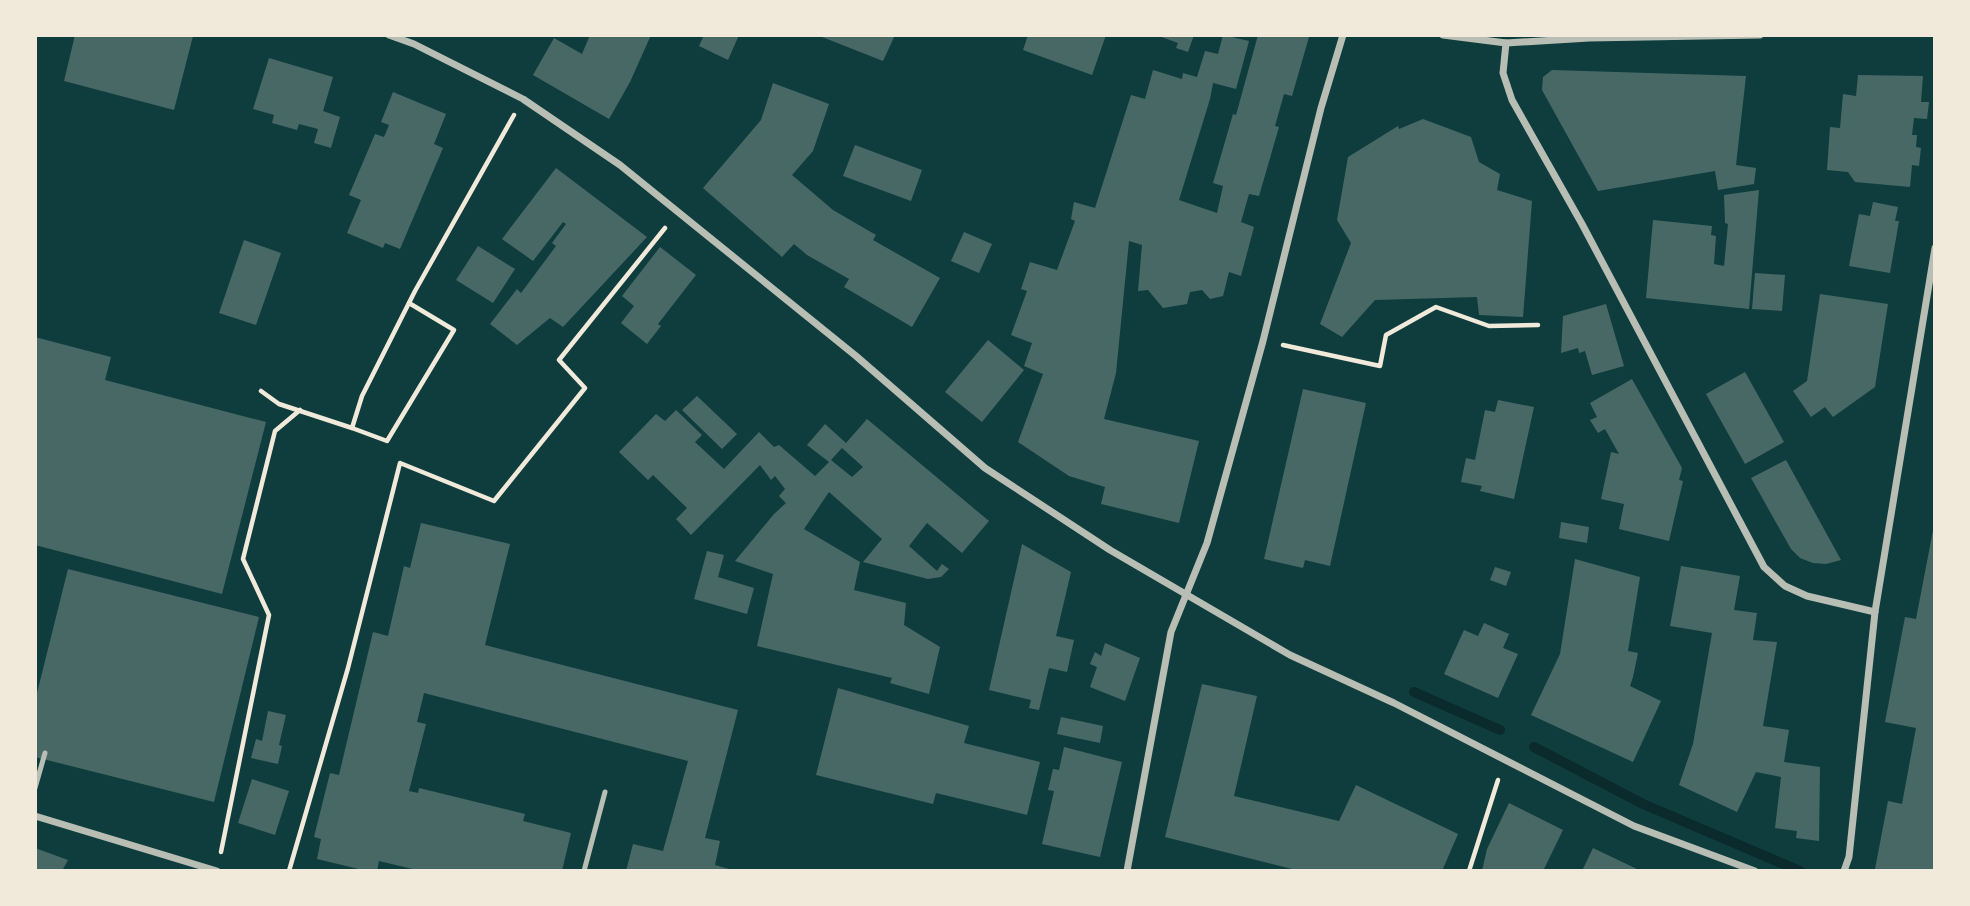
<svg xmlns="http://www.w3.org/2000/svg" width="1970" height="906" font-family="Arial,sans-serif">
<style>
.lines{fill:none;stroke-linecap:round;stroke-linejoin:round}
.stream{stroke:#0a2a2b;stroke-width:10}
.building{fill:#486865;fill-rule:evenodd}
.path{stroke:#f1e9da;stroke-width:4.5}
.service{stroke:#b8beb3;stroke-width:5}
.minor{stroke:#b8beb3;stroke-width:7}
</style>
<rect width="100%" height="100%" fill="#0f3d3e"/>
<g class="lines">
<g class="stream">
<path d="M1414 692 1500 730"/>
<path d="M1534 747 1643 804 1800 871"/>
</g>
</g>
<g class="building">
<path d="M75 35 193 36 174 110 64 81Z"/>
<path d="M590 35H651L630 82 609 119 533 75 554 38 582 54Z"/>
<path d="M704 35H739L728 60 699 46Z"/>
<path d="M817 35H895L883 61Z"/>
<path d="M1028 35H1106L1092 75 1023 50Z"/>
<path d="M1156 35H1194L1188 52 1176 48 1178 43Z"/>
<path d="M1223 35 1249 41 1236 89 1213 83 1210 99 1179 200 1217 213 1223 186 1213 183 1233 114 1236 115 1258 35H1301L1309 37 1292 96 1284 94 1275 126 1279 127 1259 196 1249 194 1241 222 1254 227 1241 276 1229 272 1223 296 1210 299 1202 290 1190 292 1187 304 1163 308 1148 290 1138 291 1142 245 1129 241 1116 373 1104 419 1199 441 1179 523 1101 504 1105 487 1069 476 1018 442 1043 374 1024 366 1032 343 1011 335 1027 291 1021 289 1030 262 1057 270 1075 221 1071 219 1074 202 1095 208 1131 95 1145 99 1153 70 1182 79 1183 73 1197 77 1205 51 1218 54Z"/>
<path d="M269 58 333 77 323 111 340 117 331 148 314 143 318 129 299 124 297 130 272 123 274 115 253 109Z"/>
<path d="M1552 70 1746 76 1736 165 1756 168 1754 184 1718 190 1715 171 1598 191 1542 90 1543 77Z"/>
<path d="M1858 75 1923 76 1921 102H1929L1927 119 1914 118 1912 135H1917L1916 147 1921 148 1919 166 1912 165 1910 187 1855 182 1848 172 1827 170 1830 127 1840 128 1843 94 1856 96Z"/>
<path d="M773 83 829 104 813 151 792 175 833 210 876 235 873 240 940 278 912 327 844 287 849 279 807 255 794 244 782 257 703 188 761 120Z"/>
<path d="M393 92 446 114 434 144 443 148 400 249 385 243 383 248 347 233 361 200 349 195 375 134 384 137 389 125 381 122Z"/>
<path d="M1423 119 1471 137 1479 162 1500 174 1497 190 1532 201 1523 317 1479 315 1477 297 1375 300 1342 337 1320 324 1351 243 1337 220 1348 157 1398 126 1399 129Z"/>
<path d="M855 145 922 170 911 201 843 176Z"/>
<path d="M556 168 647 237 563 327 550 318 517 345 490 324 517 289 521 293 556 246 552 243 566 224 563 222 533 261 502 239Z"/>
<path d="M1759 190 1749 309 1646 298 1653 220 1712 226 1711 235 1716 236 1714 264 1724 266 1728 224 1725 223 1724 195Z"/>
<path d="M1873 202 1898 207 1895 221H1899L1890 273 1849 266 1859 214 1870 216Z"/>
<path d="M964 232 992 244 979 273 951 261Z"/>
<path d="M244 240 281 253 256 325 219 313Z"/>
<path d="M478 246 515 269 493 303 456 280Z"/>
<path d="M660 247 696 275 658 324 661 326 647 344 621 323 634 306 622 296Z"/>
<path d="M1755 273 1785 275 1782 311 1752 309Z"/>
<path d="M1820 294 1888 304 1875 387 1833 417 1825 407 1811 417 1793 391 1807 381Z"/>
<path d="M1606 304 1624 366 1592 375 1585 351 1579 353 1578 348 1561 353 1563 316Z"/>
<path d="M35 337 111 357 105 380 266 422 222 594 35 545Z"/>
<path d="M988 340 1024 370 982 422 945 392Z"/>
<path d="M1745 372 1784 442 1745 464 1706 394Z"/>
<path d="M1632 379 1682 468 1679 480 1683 481 1669 541 1619 529 1624 504 1601 499 1611 452 1619 454 1605 429 1598 433 1590 420 1597 417 1590 403Z"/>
<path d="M1303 389 1366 403 1330 566 1305 560 1303 568 1264 559Z"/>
<path d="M697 396 737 434 722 449 682 410Z"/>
<path d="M1498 400 1534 407 1514 499 1480 491 1482 486 1461 482 1466 458 1475 460 1485 410 1495 412Z"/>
<path d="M676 410 702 435 695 442 724 469 759 432 774 447 779 445 815 476 829 462 807 445 825 424 846 443 867 419 989 521 962 553 927 523 909 546 937 571 942 564 949 569 941 577 928 579 863 562 882 539 829 492 804 529 860 562 854 590 906 603 904 625 940 647 929 694 890 683 892 678 757 646 773 574 735 561 774 514 786 503 779 496 785 489 775 476 771 480 760 465 691 535 676 519 687 508 653 475 648 480 619 452 656 414 665 421ZM842 448 863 467 852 477 831 460Z"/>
<path d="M1786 460 1841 560 1826 564 1813 563 1800 558 1791 549 1751 478Z"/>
<path d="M1561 522 1589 527 1587 543 1559 538Z"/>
<path d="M421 523 510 544 485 645 738 710 705 838 720 841 715 865 736 871H626L633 844 663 851 688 761 424 693 417 722 426 724 409 791 418 793 419 788 525 814 523 821 571 833 562 871H421L379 861 377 871H367L317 859 321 839 314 837 330 773 339 775 373 632 388 636 404 566 410 568Z"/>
<path d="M1934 525 1935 871H1886L1875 869 1888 801 1902 804 1916 728 1885 722 1905 617 1916 619Z"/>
<path d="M1022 544 1071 572 1056 636 1074 640 1067 672 1049 668 1039 710 1029 708 1031 700 989 690Z"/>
<path d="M707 551 724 555 718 577 754 588 747 614 694 599Z"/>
<path d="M1575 559 1640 577 1628 651 1638 653 1633 677 1630 686 1661 701 1633 762 1531 715 1560 654Z"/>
<path d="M1681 566 1740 576 1734 610 1757 613 1753 640 1777 642 1763 726 1789 730 1784 762 1820 767 1819 841 1796 838 1797 831 1775 828 1781 777 1756 772 1737 812 1679 785 1693 744 1712 633 1670 626Z"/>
<path d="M1495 567 1511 572 1506 586 1490 580Z"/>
<path d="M68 569 259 617 214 802 35 757V701Z"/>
<path d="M1484 623 1509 634 1503 648 1518 654 1498 698 1444 674 1464 630 1478 636Z"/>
<path d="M1105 643 1140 658 1125 701 1090 687 1097 667 1090 664 1095 652 1101 656Z"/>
<path d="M1202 684 1257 696 1234 796 1339 821 1356 785 1458 834 1442 871H1300L1165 837Z"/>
<path d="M838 688 969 726 964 743 1040 762 1027 815 936 793 933 804 816 775Z"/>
<path d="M268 711 286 715 279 745 282 746 278 764 251 758 256 739 262 741Z"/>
<path d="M1061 717 1103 726 1100 743 1057 734Z"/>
<path d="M1064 747 1122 762 1100 857 1042 844 1054 791 1048 790 1053 769 1059 770Z"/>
<path d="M252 779 289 791 275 835 238 823Z"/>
<path d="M1509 803 1563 830 1543 871H1482L1487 849Z"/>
<path d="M35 848 68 860 62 871H35Z"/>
<path d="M1593 848 1641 871H1582Z"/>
</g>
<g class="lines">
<g class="path">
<path d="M1283 345 1380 366 1386 335 1436 307 1489 326 1538 325"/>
<path d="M261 391 279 404 352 428 362 396 415 291 514 115"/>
<path d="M352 428 387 441 454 330 409 303"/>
<path d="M221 852 269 615 243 559 275 431 300 410"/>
<path d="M289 871 348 668 400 463 494 501 585 388 559 360 665 228"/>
<path d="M1469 871 1498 780"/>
</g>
<g class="service">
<path d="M35 788 45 753"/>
<path d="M584 871 605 792"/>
</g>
<g class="minor">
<path d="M389 35 414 44 523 99 620 165 856 356 985 468 1110 550 1290 655 1394 703 1634 826 1755 871"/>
<path d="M1443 35 1506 43 1503 73 1512 100 1582 224 1764 567 1785 586 1807 596 1875 612"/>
<path d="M1506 43 1589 38 1760 35"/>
<path d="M35 816 217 871"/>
<path d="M1127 871 1171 632 1207 543 1263 341 1321 108 1343 35"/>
<path d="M1844 871 1849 857 1875 612 1935 248"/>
</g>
</g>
<rect width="1970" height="906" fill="none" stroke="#f1e9da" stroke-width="74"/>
</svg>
